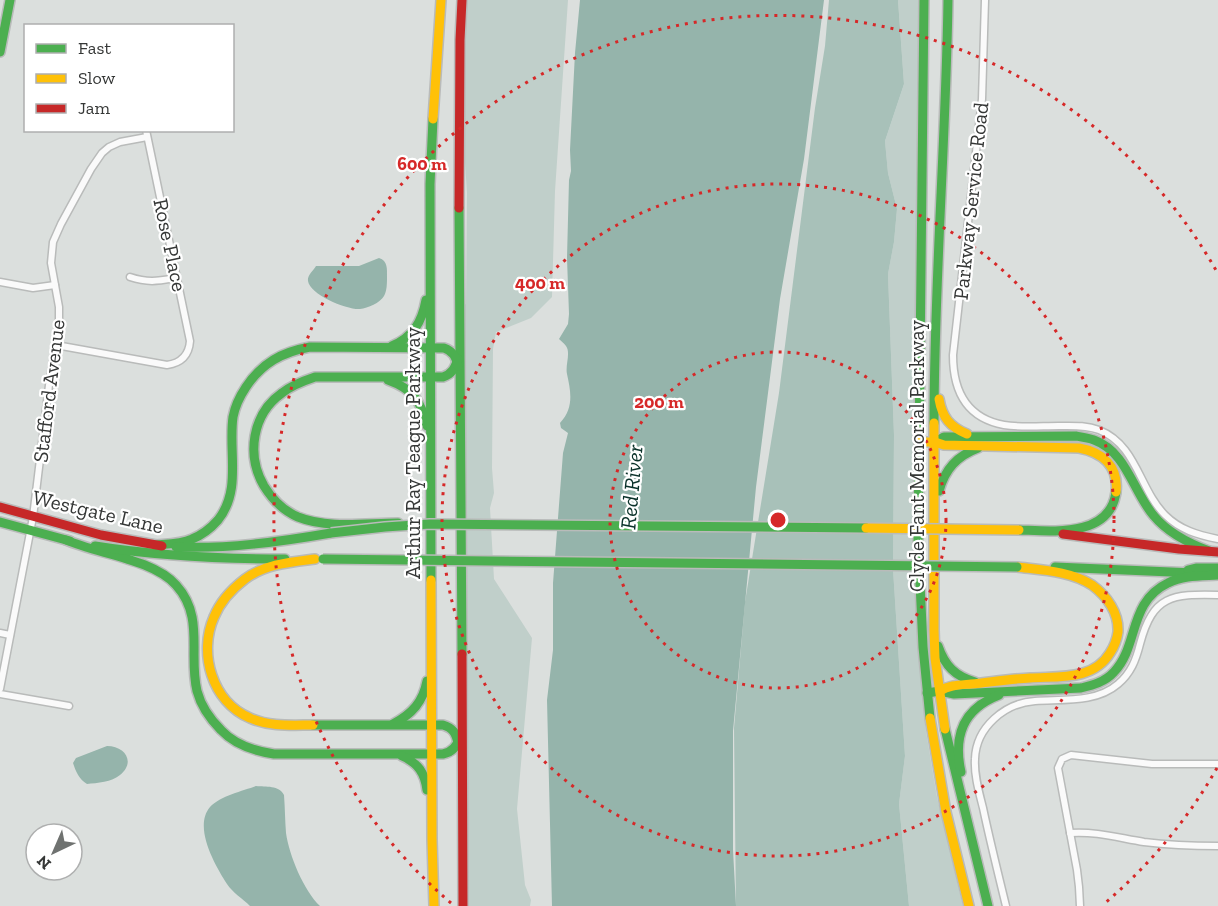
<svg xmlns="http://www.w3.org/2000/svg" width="1218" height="906" font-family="'Zilla Slab',serif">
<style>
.green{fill:#c0cfca}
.forest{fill:#a8c1b9}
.water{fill:#95b4ab}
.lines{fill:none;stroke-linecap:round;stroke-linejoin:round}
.street-casing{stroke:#b9bbba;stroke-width:9}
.fast-casing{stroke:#b9bbba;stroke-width:12}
.slow-casing{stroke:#b9bbba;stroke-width:12}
.jam-casing{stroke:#b9bbba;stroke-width:12}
.street{stroke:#fafafa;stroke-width:6}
.fast{stroke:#4caf50;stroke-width:9}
.slow{stroke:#ffc107;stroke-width:9}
.jam{stroke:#c62828;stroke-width:9}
.fast-bridge-casing{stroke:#b9bbba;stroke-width:12;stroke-linecap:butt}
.slow-bridge-casing{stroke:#b9bbba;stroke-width:12;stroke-linecap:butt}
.fast-bridge{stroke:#4caf50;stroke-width:9}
.slow-bridge{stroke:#ffc107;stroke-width:9}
.ring{fill:none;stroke:#d62828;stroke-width:3;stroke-dasharray:3 6}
.labels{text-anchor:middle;stroke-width:4.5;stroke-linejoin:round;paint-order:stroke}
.street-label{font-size:21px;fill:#353736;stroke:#fff}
.water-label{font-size:22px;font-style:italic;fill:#0a322a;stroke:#fff}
.centre{fill:#d62828;stroke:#fff;stroke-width:3}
.ring-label{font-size:18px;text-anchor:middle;font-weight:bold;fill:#d62828;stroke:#fff;stroke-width:4.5;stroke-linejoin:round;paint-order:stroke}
</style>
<rect width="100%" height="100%" fill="#dbdfdd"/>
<g class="green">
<path d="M466 0H568L555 191 552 297 531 318 496 332 493 349 492 468 494 493 490 508 494 579 532 638 517 809 525 885 531 900 530 906H466L464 367V305L466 304 467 193 464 147 465 21Z"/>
<path d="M898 0H921L915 521 917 625 926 731 937 797 963 906H909L899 804 905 756 893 569 894 435 888 274 894 242 897 209 888 173 885 141 904 84Z"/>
</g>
<path class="forest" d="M829 0H898L904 84 885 141 888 173 897 209 894 242 888 274 894 435 893 569 905 756 899 804 909 906H736L734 728 745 602 779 393 815 108 825 46Z"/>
<g class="water">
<path d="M580 0H824L804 159 780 299 756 487 733 731V850L736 906H552L547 700 553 650V583L563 453 568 433 561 428 560 423C574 408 571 392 567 374 565 365 571 353 566 346 564 343 561 341 559 339L568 324 569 314 567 258 569 180 571 171 570 150 575 53Z"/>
<path d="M379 258C388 261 387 269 387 277 387 283 387 291 384 296 380 303 368 308 360 309 347 310 310 295 308 281 307 275 314 270 316 266H359Z"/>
<path d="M107 746C125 746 136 762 120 775 112 782 97 783 87 784 79 779 76 772 73 763L76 758Z"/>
<path d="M256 786C266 787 279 785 284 795 285 808 285 821 286 833 289 855 304 891 320 906H250C243 899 232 892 227 884 215 865 193 827 210 807 220 796 243 791 256 786Z"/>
</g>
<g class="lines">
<g class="street-casing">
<g id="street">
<path d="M985 0 982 99 953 355C953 390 966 418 1004 425 1021 428 1041 426 1059 426 1072 426 1086 425 1099 430 1137 445 1139 489 1165 515 1180 530 1198 535 1218 539"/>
<path d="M130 277C148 283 158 281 177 278"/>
<path d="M0 282 33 288 55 285"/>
<path d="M56 345 167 365C181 363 189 355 190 341L146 130"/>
<path d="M0 633 10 635"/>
<path d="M0 689 33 517 49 385 59 326V307L51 263 53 242 61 224 91 169 102 153 109 147 120 142 147 137"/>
<path d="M0 694 69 706"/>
<path d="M1070 833C1095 831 1119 838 1144 842 1168 845 1193 846 1218 846"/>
<path d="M1006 906C998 873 990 841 983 808 979 792 974 775 975 759 976 727 1005 703 1035 701 1063 699 1096 703 1118 684 1131 673 1136 660 1140 644 1153 595 1172 594 1218 595"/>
<path d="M1080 906 1079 887 1077 870 1058 768 1062 759 1071 755 1152 764H1218"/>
</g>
</g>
<g class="fast-casing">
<g id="fast">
<path d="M924 0 918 540 923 647 930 718"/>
<path d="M0 52 10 0"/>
<path d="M459 208 462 654"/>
<path d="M392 346C413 337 422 322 426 300"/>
<path d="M388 380C413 389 421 401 427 426"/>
<path d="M934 423C934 282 946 141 948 0"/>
<path d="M935 442 944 437 1076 436C1082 437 1089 438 1094 440 1127 452 1133 492 1154 516 1168 533 1188 543 1209 551"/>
<path d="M939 491C945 469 957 456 978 448"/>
<path d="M0 522 70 541"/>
<path d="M398 523C366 523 328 529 298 517 284 511 272 499 264 486 246 455 252 414 282 393 292 385 303 381 315 377H443C452 374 455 368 458 359"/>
<path d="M1019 530C1052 531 1110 538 1116 492"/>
<path d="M66 540C98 554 153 559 176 585 205 617 188 654 197 691 201 706 210 719 221 730 235 745 254 751 274 754H443C452 752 457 747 459 738"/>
<path d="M156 545C168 544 181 544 192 539 202 535 211 528 218 520 242 490 228 451 233 417 235 406 240 396 246 387 262 363 282 352 310 347L444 348C453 351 456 357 458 366"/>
<path d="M95 546C158 556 221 559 285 559"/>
<path d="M176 547C228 549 279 542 331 533"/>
<path d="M1055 567 1194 573"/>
<path d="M1188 570 1196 568H1218"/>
<path d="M431 580 430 184 433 119"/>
<path d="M938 646C945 666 955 676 975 682"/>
<path d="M927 693 940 691 954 694 1081 688C1093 685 1105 682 1114 672 1139 646 1128 602 1168 583 1183 575 1202 576 1218 575"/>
<path d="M393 724C412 714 423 702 427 681"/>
<path d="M313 725H443C453 728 456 733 458 743"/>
<path d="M945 729 988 906"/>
<path d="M402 756C418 763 425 773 427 790"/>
<path d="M961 772C953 736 963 709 999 695"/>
</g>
</g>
<g class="slow-casing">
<g id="slow">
<path d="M433 119 441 0"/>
<path d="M939 399C942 417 950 427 967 434"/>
<path d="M934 423V630L935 658 945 729"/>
<path d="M919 442H935L944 445 1079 448C1102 452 1119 466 1116 492"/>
<path d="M431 580 432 840 434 906"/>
<path d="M940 691C949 685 960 685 971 684 991 682 1010 679 1030 678 1058 676 1093 681 1110 653 1114 647 1117 639 1118 632 1119 613 1107 596 1092 585 1071 571 1042 570 1017 567"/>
<path d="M930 718 946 812 969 906"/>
<path d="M313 725C292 725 270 727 250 718 212 702 198 653 214 617 220 602 232 589 245 579 265 564 291 562 315 559"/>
</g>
</g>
<g class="jam-casing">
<g id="jam">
<path d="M459 208 460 40 462 0"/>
<path d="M0 507 101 535 162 546"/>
<path d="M1063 534 1179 549 1218 552"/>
<path d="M462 654 463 906"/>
</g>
</g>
<use href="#street" class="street"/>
<use href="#fast" class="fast"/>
<use href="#slow" class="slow"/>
<use href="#jam" class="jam"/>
<g class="fast-bridge-casing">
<g id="fast-bridge">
<path d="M331 533 385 527 430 524 866 528"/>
<path d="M323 559 1017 567"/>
</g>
</g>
<g class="slow-bridge-casing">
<path id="slow-bridge" d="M866 528 1019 530"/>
</g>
<use href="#fast-bridge" class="fast-bridge"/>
<use href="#slow-bridge" class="slow-bridge"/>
</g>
<g class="ring">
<circle cx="778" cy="520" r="168"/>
<circle cx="778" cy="520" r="336"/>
<path d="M1217 768A504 504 0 0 1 1105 903M451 903A504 504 0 1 1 1217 272"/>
</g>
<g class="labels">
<g class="street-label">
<text transform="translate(971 201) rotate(-84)" y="7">Parkway Service Road</text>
<text transform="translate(170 245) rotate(78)" y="7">Rose Place</text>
<text transform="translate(49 391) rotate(-83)" y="7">Stafford Avenue</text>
<text transform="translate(413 453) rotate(-90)" y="7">Arthur Ray Teague Parkway</text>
<text transform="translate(917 456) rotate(-90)" y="7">Clyde Fant Memorial Parkway</text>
<text transform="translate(98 512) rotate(13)" y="7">Westgate Lane</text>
</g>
<g class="water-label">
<text transform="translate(631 487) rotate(-85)" y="8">Red River</text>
</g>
</g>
<circle cx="778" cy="520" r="9" class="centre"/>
<g class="ring-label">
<text x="422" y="170">600 m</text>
<text x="540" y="289">400 m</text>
<text x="659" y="408">200 m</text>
</g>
<rect x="24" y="24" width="210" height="108" fill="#ffffff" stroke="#aeafaf" stroke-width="1.5"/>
<rect x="36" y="44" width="30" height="9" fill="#4caf50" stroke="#aeafaf" stroke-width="1.5"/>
<text x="78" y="54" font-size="18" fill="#353736">Fast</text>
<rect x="36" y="74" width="30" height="9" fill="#ffc107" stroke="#aeafaf" stroke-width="1.5"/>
<text x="78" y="84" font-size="18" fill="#353736">Slow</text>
<rect x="36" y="104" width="30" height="9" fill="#c62828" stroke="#aeafaf" stroke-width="1.5"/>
<text x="78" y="114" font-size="18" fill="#353736">Jam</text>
<g transform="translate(54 852) rotate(224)"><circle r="28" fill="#ffffff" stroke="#aeafaf" stroke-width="1.5"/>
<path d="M0-4.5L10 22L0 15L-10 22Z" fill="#6f7270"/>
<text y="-9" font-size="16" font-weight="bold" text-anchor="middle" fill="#353736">N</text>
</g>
</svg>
